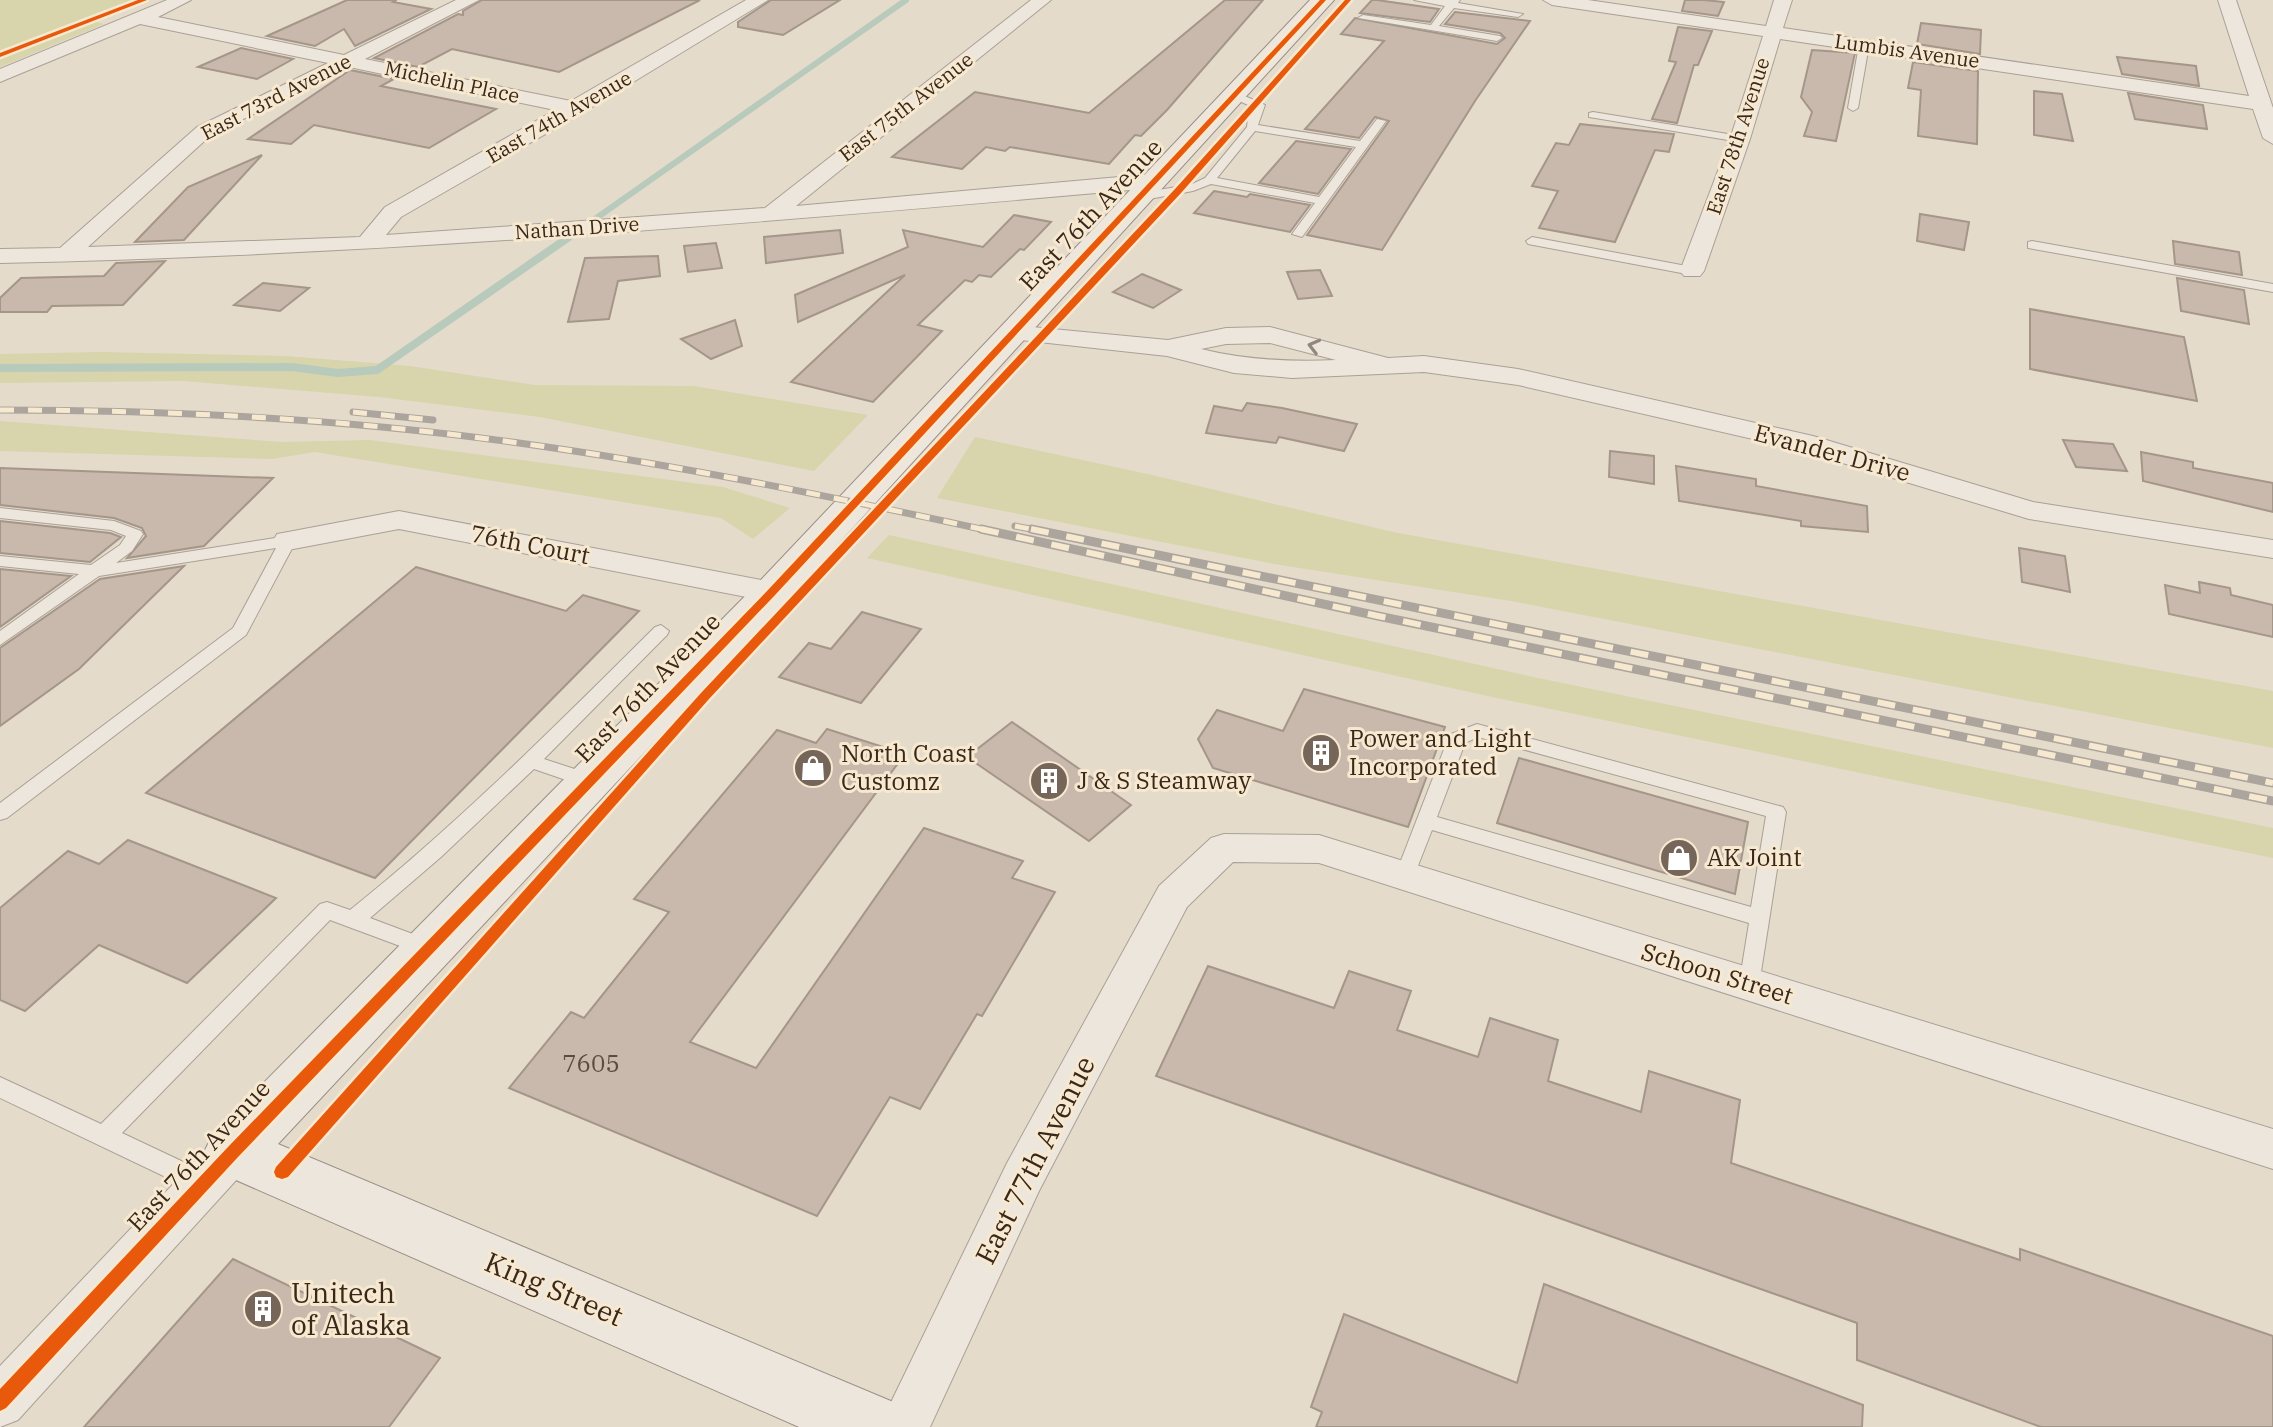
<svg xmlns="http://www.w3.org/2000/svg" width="2273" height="1427" font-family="'IBM Plex Serif',serif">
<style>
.green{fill:#d8d4ac}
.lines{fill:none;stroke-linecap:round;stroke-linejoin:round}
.stream-far1{stroke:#b7cabc;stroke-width:6}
.stream{stroke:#b7cabc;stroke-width:8}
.building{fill:#c9b8ac;stroke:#a5968a;stroke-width:2}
.lane-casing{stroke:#aaa095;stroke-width:2}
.street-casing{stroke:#aaa095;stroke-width:2}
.secondary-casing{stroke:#9a8f84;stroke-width:2}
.lane{fill:#ede6dd;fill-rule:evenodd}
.street{fill:#ede6dd;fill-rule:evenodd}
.secondary{fill:#ede6dd;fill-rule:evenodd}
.rail-far1-casing{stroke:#aca59d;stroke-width:7}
.rail-casing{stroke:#aca59d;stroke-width:9}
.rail-far1{stroke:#f7e8d0;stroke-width:5;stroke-dasharray:14;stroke-linecap:butt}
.rail{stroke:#f7e8d0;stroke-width:6;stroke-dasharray:18;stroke-linecap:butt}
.cycleway-casing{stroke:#f7e8d0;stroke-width:5}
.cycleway{fill:#e8590c;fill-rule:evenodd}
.oneway{stroke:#93867c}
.labels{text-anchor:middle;stroke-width:6;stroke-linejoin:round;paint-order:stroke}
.far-street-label{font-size:20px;fill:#39271c;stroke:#f7e8d0}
.street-label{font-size:24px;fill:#39271c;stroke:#f7e8d0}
.poi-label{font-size:24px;fill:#39271c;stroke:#f7e8d0;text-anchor:start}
.near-number-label{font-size:24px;fill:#5d4b40}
.near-street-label{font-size:28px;fill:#39271c;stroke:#f7e8d0}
.near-poi-label{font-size:28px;fill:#39271c;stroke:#f7e8d0;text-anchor:start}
</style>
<rect width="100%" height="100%" fill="#e5dbcb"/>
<g class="green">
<path d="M0 0H134L88 20 104 24 0 67Z"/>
<path d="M100 352 286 356 410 366 535 385 694 386 868 415 814 471 540 417 379 397 183 381 0 383V354Z"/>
<path d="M0 421 282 442 370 440 723 487 790 508 753 539 721 518 315 452 272 459 0 451Z"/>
<path d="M975 437 1152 475 1393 532 2273 691V748L1511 601 1274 564 937 498Z"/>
<path d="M889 535 1538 678 2273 828V858L1492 697 867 558Z"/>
</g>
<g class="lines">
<path class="stream-far1" d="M595 219 906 0"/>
<path class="stream" d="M0 368 292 367 338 373 377 370 569 237"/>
</g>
<g class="building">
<path d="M347 0H396L393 2 431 9 355 46 344 29 315 46 267 36Z"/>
<path d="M482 0H700L559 72 452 49 418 67 374 58 458 14 463 15V11Z"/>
<path d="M771 0H840L783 35 738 27V22Z"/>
<path d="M1225 0H1263L1167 110 1141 136 1135 135 1109 164 1010 147 1005 151 986 147 962 169 892 157 975 92 1089 113Z"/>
<path d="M1372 0H1377L1439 9 1430 22 1360 13Z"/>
<path d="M1685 0H1704L1724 2 1718 16 1682 11Z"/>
<path d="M1455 12 1530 21 1475 101 1382 250 1307 235 1389 121 1375 117 1359 138 1305 129 1384 41 1341 34 1355 18 1497 44 1505 38 1500 33 1445 24Z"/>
<path d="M1921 23 1981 30 1980 54 1917 44Z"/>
<path d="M1678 27 1712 31 1698 65H1694L1677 123 1652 119 1676 62 1669 61Z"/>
<path d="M241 48 293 59 257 79 198 67Z"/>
<path d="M1812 50 1855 53 1836 141 1804 136 1812 112 1801 97Z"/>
<path d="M2117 57 2196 66 2199 86 2122 74Z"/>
<path d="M1913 62 1978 71 1977 144 1918 136 1921 90 1908 88Z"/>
<path d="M350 70 394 79 381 86 496 109 429 148 314 125 291 144 248 139Z"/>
<path d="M2034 91 2062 94 2073 141 2034 135Z"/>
<path d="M2128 93 2203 105 2207 129 2135 119Z"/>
<path d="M1580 124 1674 134 1669 152 1655 150 1615 242 1539 228 1558 191 1532 186 1556 143 1569 145Z"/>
<path d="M1296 141 1351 149 1318 194 1259 183Z"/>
<path d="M262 155 184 240 135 242 188 187Z"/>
<path d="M1214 191 1247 197 1250 194 1310 205 1290 232 1194 213Z"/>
<path d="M1920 214 1969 222 1964 250 1917 241Z"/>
<path d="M1014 215 1051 222 1024 250 1020 249 991 277 979 275 972 282 965 280 918 325 942 331 873 402 791 382 905 275 798 322 795 295 908 247 903 230 983 247Z"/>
<path d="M840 230 843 253 766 263 764 237Z"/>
<path d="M2173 241 2239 252 2242 275 2175 264Z"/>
<path d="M716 243 722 268 688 272 684 246Z"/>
<path d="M658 256 660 276 618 281 609 319 568 322 585 258Z"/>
<path d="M165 261 123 305 52 306 47 312H0V298L21 278 104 276 116 263Z"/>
<path d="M1320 270 1332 296 1298 299 1287 272Z"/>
<path d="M1142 274 1181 290 1153 308 1113 292Z"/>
<path d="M2177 278 2244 290 2249 324 2181 311Z"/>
<path d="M263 283 309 288 280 311 234 305Z"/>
<path d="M2030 309 2184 337 2197 401 2030 369Z"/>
<path d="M735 320 742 346 711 359 681 339Z"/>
<path d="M1247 403 1282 408 1357 424 1344 451 1279 437 1276 443 1206 433 1214 406 1242 411Z"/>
<path d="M2063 440 2113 444 2127 471 2076 467Z"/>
<path d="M1610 451 1654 456V484L1609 477Z"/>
<path d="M2141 452 2193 462V468L2273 483V512L2143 481Z"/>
<path d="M1676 466 1756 479V486L1867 506 1868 532 1801 526V521L1679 501Z"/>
<path d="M0 468 273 478 204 546 127 558 146 536 142 528 114 518 0 505Z"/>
<path d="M0 521 110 533 121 537 90 562 0 553Z"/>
<path d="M2019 548 2065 556 2070 592 2022 582Z"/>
<path d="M184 566 79 669 0 726V648L100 579Z"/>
<path d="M416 567 566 611 583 595 639 611 375 878 146 793Z"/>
<path d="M0 569 71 576 0 627Z"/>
<path d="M2199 582 2230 588 2231 595 2273 605V637L2169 614 2165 585 2200 593Z"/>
<path d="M862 612 921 629 861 703 779 677 809 643 831 649Z"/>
<path d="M1304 689 1445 727 1408 827 1213 768 1198 739 1217 710 1283 731Z"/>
<path d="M1012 722 1131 805 1089 841 967 757Z"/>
<path d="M827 729 905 754 690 1042 756 1068 924 828 1023 861 1012 878 1055 892 982 1016 977 1014 920 1109 890 1097 817 1216 509 1088 571 1012 584 1018 669 912 634 899 777 730 816 743Z"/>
<path d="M1519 758 1748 822 1735 894 1497 823Z"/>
<path d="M128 840 276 898 187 983 99 945 25 1011 0 1000V908L68 851 99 864Z"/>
<path d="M1208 966 1334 1008 1349 971 1411 991 1397 1030 1478 1057 1490 1018 1558 1040 1548 1081 1641 1112 1649 1071 1740 1100 1731 1163 2020 1260V1249L2273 1336V1427H2041L1857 1360V1323L1156 1076Z"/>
<path d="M233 1259 440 1358 389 1427H84Z"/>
<path d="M1544 1284 1863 1405 1862 1427H1316L1322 1412 1311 1407 1344 1314 1517 1383Z"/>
</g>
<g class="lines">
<g class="lane-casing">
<g id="lane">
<path d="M1414 0H1460L1458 3 1523 14 1518 17 1454 8 1439 26 1500 36 1502 38 1497 41 1358 18 1363 15 1431 25 1445 6Z"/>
<path d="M1864 42 1869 45 1858 108 1853 111 1848 108 1859 45Z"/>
<path d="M1230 93H1238L1265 105 1258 125 1360 141 1377 119 1386 121 1302 237 1292 234 1315 203 1211 184 1193 191 1138 201 1132 197 1138 193 1190 185 1205 178 1247 127 1248 118 1255 108 1230 97ZM1255 131 1356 147 1319 197 1217 178Z"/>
<path d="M1593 112 1740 136 1746 139 1740 142 1589 117V113Z"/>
<path d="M1532 237 1692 267 1698 271 1692 275 1528 244 1526 241Z"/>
<path d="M2032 241 2273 284V292L2028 248V242Z"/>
<path d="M0 508 114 521 141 531 143 534 132 551 116 563 288 536 296 541 246 635 7 818 0 820V803L233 628 276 548 99 576 0 645V631L79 574 0 566V556L91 565 120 545 126 536 111 530 0 518Z"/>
<path d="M661 625 669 631 667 635 544 759 596 776 598 781 596 786 589 788 534 769 441 857 370 918 434 942 437 948 434 954 427 956 330 920 122 1133 211 1175 215 1183 211 1191 203 1194 195 1191 0 1098V1077L101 1124 320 904 327 902 350 910C459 823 556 725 655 627Z"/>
<path d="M1477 724 1783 807 1786 812 1758 991 1750 994 1742 991 1739 985 1749 923 1432 830 1412 881 1405 884 1398 881 1395 876 1448 739 1451 734ZM1478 737 1766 816 1751 907 1437 817 1465 743Z"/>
</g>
</g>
<g class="street-casing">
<g id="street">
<path d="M167 0H191L158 17 344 55 456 0H479L365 59 571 101 746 0H768L584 112 401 217 386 235 765 208 1031 0H1051L796 206 1153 174 1164 181 1153 188C769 222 386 255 0 263V249L60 248 197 127 328 63 140 24 0 82V69ZM349 67 555 110 385 207 360 237 88 247 211 135Z"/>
<path d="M1543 0H1588L1766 26 1774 0H1792L1783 28 2249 96 2218 0H2236L2273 108V144L2263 138 2253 109 1780 39 1750 139 1704 271 1700 276H1684L1680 271 1730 139 1763 36 1552 5Z"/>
<path d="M1011 325 1168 340 1226 328 1270 327 1388 358 1424 356 1518 369 1813 436 2033 502 2273 540V558L2029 519 1796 449 1518 385 1424 372 1292 378 1234 373 1167 356 1002 338 998 333 1002 328ZM1270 343 1336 360C1290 362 1246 360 1201 349L1226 344Z"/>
<path d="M399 511 772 582 783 585 788 592 783 599 772 602 399 529 288 550 277 548 273 541 277 534 288 532Z"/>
<path d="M1224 834 1319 835 2273 1129V1169L1319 863 1233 862 1187 907 1039 1191 930 1427H879L1007 1163 1159 886 1211 838Z"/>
<path d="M233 1132 249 1138 255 1152 249 1166 18 1420 0 1427V1366L217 1138Z"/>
</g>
</g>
<g class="secondary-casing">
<path id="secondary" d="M1310 0H1334L786 601 278 1144 898 1404 908 1427H799L213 1170 204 1152 213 1134 758 583Z"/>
</g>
<use href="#lane" class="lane"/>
<use href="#street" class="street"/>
<use href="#secondary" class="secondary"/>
<g class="rail-far1-casing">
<g id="rail-far1">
<path d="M0 410C174 410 347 419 519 443 678 465 834 497 990 531"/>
<path d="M353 412 433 420"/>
<path d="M1015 526 1041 531"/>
</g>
</g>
<g class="rail-casing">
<g id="rail">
<path d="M981 529 1378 616 2273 801"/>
<path d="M1031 529 2273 783"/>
</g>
</g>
<use href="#rail-far1" class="rail-far1"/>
<use href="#rail" class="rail"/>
<g class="cycleway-casing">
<g id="cycleway">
<path d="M138 0H147L0 57V53Z"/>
<path d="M1320 0H1326L776 594 238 1157 6 1408 0 1411V1389L228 1147 768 590Z"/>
<path d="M1345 0H1351L1181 193 709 699 288 1177 282 1179 276 1177 274 1172 276 1167 701 693 1175 189Z"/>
</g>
</g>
<use href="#cycleway" class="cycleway"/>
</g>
<defs><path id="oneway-chevron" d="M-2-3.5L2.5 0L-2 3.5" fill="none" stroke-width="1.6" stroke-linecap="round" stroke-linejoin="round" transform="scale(2)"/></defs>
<use class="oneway" href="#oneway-chevron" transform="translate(1314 346) rotate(-166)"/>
<defs>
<g id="building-disc" transform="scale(2)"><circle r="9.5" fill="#756659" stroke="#f7e8d0"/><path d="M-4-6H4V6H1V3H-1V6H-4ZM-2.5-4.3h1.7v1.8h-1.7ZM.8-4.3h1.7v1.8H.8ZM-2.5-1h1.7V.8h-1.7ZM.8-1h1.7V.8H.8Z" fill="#fff"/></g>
<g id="shop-disc" transform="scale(2)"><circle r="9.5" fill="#756659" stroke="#f7e8d0"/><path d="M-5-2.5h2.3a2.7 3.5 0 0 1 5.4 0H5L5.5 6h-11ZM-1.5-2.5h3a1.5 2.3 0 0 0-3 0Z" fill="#fff"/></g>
</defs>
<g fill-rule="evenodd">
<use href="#building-disc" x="1321" y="753"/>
<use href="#shop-disc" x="813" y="768"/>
<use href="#building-disc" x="1049" y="781"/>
<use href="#shop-disc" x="1679" y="858"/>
<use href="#building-disc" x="263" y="1309"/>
</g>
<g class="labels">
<g class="far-street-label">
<text transform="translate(1907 51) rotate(8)" y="7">Lumbis Avenue</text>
<text transform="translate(452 82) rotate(12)" y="7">Michelin Place</text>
<text transform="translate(276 97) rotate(-27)" y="7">East 73rd Avenue</text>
<text transform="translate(906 107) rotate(-38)" y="7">East 75th Avenue</text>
<text transform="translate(559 117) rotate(-30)" y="7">East 74th Avenue</text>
<text transform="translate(1738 136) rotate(-72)" y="7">East 78th Avenue</text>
<text transform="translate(577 228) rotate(-4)" y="7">Nathan Drive</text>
</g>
<g class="street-label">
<text transform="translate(1091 215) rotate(-47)" y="8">East 76th Avenue</text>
<text transform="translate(1832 453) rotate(15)" y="8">Evander Drive</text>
<text transform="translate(530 545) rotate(11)" y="8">76th Court</text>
<text transform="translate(648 688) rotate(-46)" y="8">East 76th Avenue</text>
<text transform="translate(1717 974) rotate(17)" y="8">Schoon Street</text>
<text transform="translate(199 1156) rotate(-47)" y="8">East 76th Avenue</text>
</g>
<g class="poi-label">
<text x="1349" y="747">Power and Light<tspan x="1349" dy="28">Incorporated</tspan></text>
<text x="841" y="762">North Coast<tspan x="841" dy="28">Customz</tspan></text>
<text x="1077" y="789">J &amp; S Steamway</text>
<text x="1707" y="866">AK Joint</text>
</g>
<g class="near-number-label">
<text x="591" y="1072">7605</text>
</g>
<g class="near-street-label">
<text transform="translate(1035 1160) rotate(-63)" y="10">East 77th Avenue</text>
<text transform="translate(554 1289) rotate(23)" y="10">King Street</text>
</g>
<g class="near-poi-label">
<text x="291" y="1303">Unitech<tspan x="291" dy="32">of Alaska</tspan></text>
</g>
</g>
</svg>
